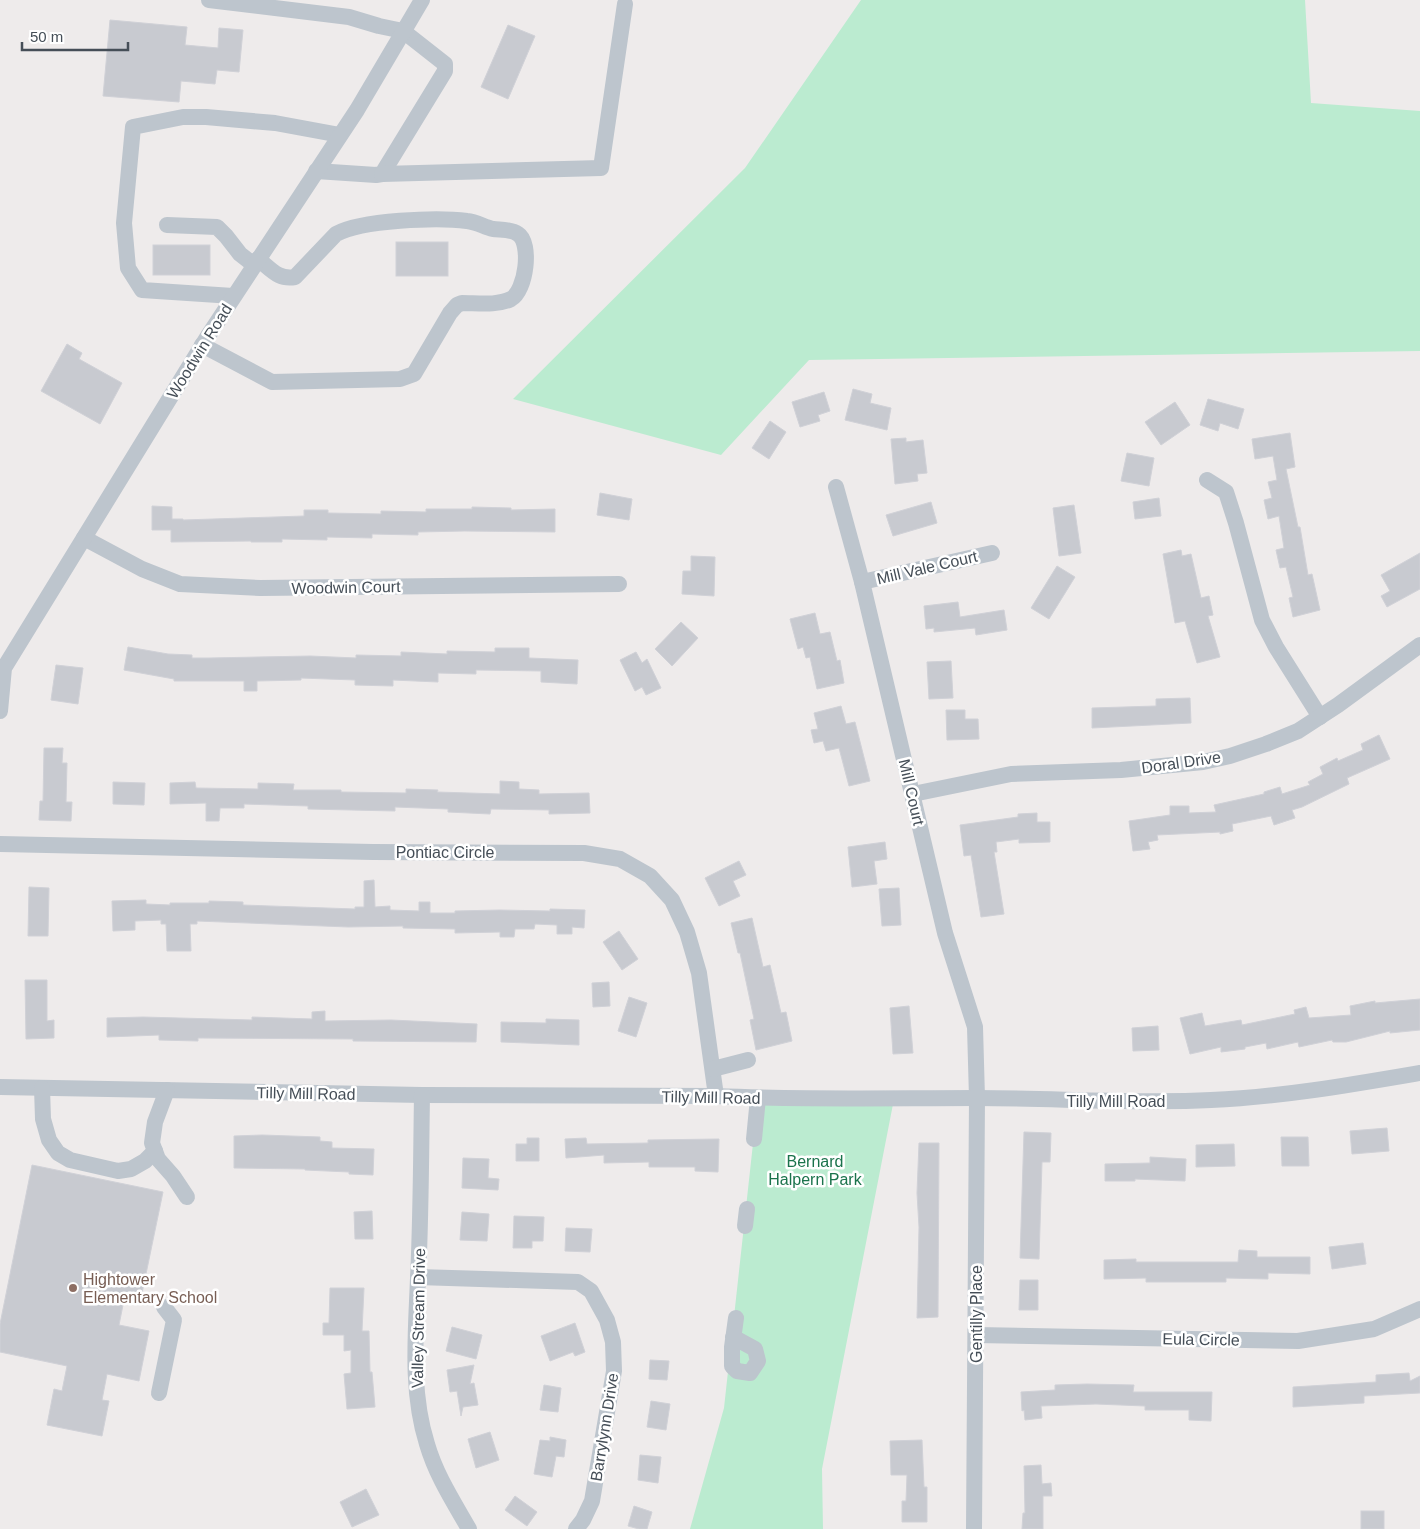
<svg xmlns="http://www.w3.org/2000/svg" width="1420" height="1529" font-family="Arial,sans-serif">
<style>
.green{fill:#bbebd0}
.building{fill:#c8cad0;stroke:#d0d1d7}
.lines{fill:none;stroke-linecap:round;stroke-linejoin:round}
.minor{stroke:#bdc5cd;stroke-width:16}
.education-dot{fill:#8d6e63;stroke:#fff;stroke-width:2}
.labels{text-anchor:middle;stroke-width:5;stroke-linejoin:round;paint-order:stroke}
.street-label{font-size:16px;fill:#454e57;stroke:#fff}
.park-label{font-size:16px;fill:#1b734c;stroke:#fff}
.education-label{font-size:16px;fill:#785e54;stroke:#fff;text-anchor:start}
</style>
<rect width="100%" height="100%" fill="#eeebeb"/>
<g class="green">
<path d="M861 0H1305L1311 103 1420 111V351L809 360 721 455 513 399 745 168Z"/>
<path d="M758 1098 894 1099 822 1469 823 1529H690L724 1408Z"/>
</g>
<g class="building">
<path d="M110 20 187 27 185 45 218 48 219 28 243 30 239 72 217 70 215 84 181 81 179 102 103 96Z"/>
<path d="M508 25 535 36 508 99 481 87Z"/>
<rect x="396" y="242" width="52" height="34"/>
<rect x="153" y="245" width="57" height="30"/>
<path d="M67 344 82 353 79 359 122 383 100 424 41 391Z"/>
<path d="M853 389 872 394 870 403 891 408 887 430 845 420Z"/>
<path d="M824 392 830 411 818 415 820 421 800 427 792 402Z"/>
<path d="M1208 399 1244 409 1238 429 1220 423 1218 431 1200 425Z"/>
<path d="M1175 402 1190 425 1161 445 1145 422Z"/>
<path d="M770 421 786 432 769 459 752 448Z"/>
<path d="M1290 433 1295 467 1286 469 1298 527H1300L1308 575 1312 574 1320 610 1293 617 1289 598 1293 597 1286 567 1280 568 1276 550 1284 548 1279 516 1268 519 1264 500 1272 498 1268 482 1277 480 1273 456 1255 459 1252 439Z"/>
<path d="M906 438V442L923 440 927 473 917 474 918 481 895 484 891 439Z"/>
<path d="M1127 453 1154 458 1149 486 1121 481Z"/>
<path d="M600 493 632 499 629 520 597 515Z"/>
<path d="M1159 498 1161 516 1135 519 1133 502Z"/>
<path d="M931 502 937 523 893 536 886 515Z"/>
<path d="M1074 505 1081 553 1059 556 1053 508Z"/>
<path d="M152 506 172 507V519H183V520L304 516V510H328V513L381 514V511L426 512V509H472V507L511 508V510L555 509V532L464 531 418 532V535L372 534V538L327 537V540L282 539V542H251V541L171 542V530H152Z"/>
<path d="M1181 550 1182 556 1191 554 1201 598 1209 596 1213 615 1208 616 1220 657 1197 663 1185 621 1175 623 1163 554Z"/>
<path d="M1420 553V589L1387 607 1381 596 1390 591 1381 575Z"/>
<path d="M691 556 715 557 714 596 682 594 683 571H691Z"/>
<path d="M1057 566 1075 577 1049 619 1031 608Z"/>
<path d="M958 602 960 617 1004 610 1007 630 976 635 975 628 934 632V628L926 629 924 606Z"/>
<path d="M815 613 820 634 830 632 837 661 840 660 844 683 817 689 810 657 806 658 803 647 798 649 790 619Z"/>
<path d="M681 622 698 638 672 666 655 649Z"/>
<path d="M128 647 168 654 192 655V658H209L310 656 356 658V655L401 656V652L447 654V651L495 652V648H529V658L578 660 577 684 541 682V671L476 670V674L438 673V682L393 680V686L355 685V680L301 678V680L257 681V691H244V681H174V679L124 670Z"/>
<path d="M636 652 642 663 647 659 661 688 646 695 642 687 635 691 620 660Z"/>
<path d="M951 661 953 698 929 699 927 662Z"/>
<path d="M56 665 83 668 78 704 51 700Z"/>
<path d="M1190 698 1191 723 1092 728V708L1156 706V699Z"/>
<path d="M841 706 846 724 855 722 870 781 849 786 839 748 826 751 823 741 814 743 811 730 818 729 814 713Z"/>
<path d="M946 710H965V719H978L979 739 947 740Z"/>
<path d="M1379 735 1390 759 1347 778 1349 784 1302 807 1292 810 1295 818 1274 825 1271 816 1232 824 1233 831 1220 834V832L1157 835 1158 840 1148 842 1150 849 1133 851 1129 821 1170 815V806H1189V813L1216 812 1214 805 1264 794V792L1280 787 1282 794 1310 785 1308 782 1323 774 1320 767 1337 758 1338 761 1363 750 1361 744Z"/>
<path d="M44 748H63L62 763H67L66 802H72L71 821 39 820 40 801H43Z"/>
<path d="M500 781 519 782V789L539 790V794L589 793 590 813 549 814V810L491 809 490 814 448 812V809L395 807V811L308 809V806L244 804V808H220L219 821H206V803L170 804V783L195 782 196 788 258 789V783L294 784 293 790H341V792L406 793V789L438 790 437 792 500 794Z"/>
<path d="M113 782 145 783 144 805 113 804Z"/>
<path d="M1037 813V822H1050V842L1019 843V839L996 842 997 852H994L1004 914 981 917 971 855 964 856 960 825 1018 817V814Z"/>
<path d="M885 842 887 859 874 861 877 884 852 887 848 847Z"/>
<path d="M739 861 746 875 733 881 740 896 719 906 705 878Z"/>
<path d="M374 880 375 907 390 906V910L419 911V902H430V913H455V911L500 910 550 911V909L585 910 584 928 572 927V934H557V925L535 924 534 929H515L514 937H500V932L455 933V929L403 928V926L348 927 197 921V924H190L191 951H167L166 924H161V920L135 921V930L113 931 112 901 146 900V904L170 905V903H209V901L243 902V905L355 909V907H364V881Z"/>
<path d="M29 887 49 888 48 936H28Z"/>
<path d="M899 888 901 925 882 926 879 889Z"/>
<path d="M752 918 763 967 770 965 781 1013 786 1012 792 1041 756 1050 750 1020 754 1019 740 953H738L731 923Z"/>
<path d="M619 931 638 959 622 970 603 942Z"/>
<path d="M25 980H47V1021L54 1020V1038L26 1039Z"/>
<path d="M609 982 610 1006 593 1007 592 983Z"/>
<path d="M629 997 647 1003 636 1037 618 1031Z"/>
<path d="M1420 999V1030L1390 1033V1031L1346 1042H1333L1332 1040 1299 1047 1298 1042 1267 1049 1266 1043 1245 1047V1049L1221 1052V1047L1190 1054 1180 1018 1202 1013 1205 1026 1241 1020 1242 1025 1295 1014 1294 1010 1306 1007 1309 1018 1351 1015 1350 1006 1375 1001V1003Z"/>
<path d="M909 1006 913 1053 893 1054 890 1008Z"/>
<path d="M325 1011V1021L391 1020 477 1024 476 1042 353 1041V1039L198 1038V1041L159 1040V1035L107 1037V1018L143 1017 252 1020V1017L312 1019V1012Z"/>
<path d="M546 1019 579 1020V1045L501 1042V1022L546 1023Z"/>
<path d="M1158 1026 1159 1050 1133 1051 1132 1028Z"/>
<path d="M1387 1128 1389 1151 1352 1154 1350 1131Z"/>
<path d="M1024 1132 1051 1133 1050 1162H1042L1039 1259 1020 1258Z"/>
<path d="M262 1135 320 1137V1141L332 1142V1148L374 1149 373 1175 349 1174V1172L305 1170V1169L234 1168V1136Z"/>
<path d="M1281 1137H1308L1309 1166H1282Z"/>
<path d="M527 1138H539V1161H516V1144H527Z"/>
<path d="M586 1138 587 1144 648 1143V1140L719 1139 718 1172 695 1171V1167H649V1162L604 1163V1155L566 1158 565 1139Z"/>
<path d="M919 1143H939L938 1317 917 1318 919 1227 917 1193Z"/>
<path d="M1234 1144 1235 1166 1196 1167V1145Z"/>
<path d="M1150 1157 1186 1159 1185 1181 1135 1179V1181H1105V1164L1150 1163Z"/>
<path d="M463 1158 489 1159 488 1178 499 1179 498 1190 462 1188Z"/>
<path d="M32 1165 163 1192 140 1303 124 1300 119 1325 149 1331 139 1381 107 1374 102 1400 109 1401 102 1436 47 1425 54 1389 62 1391 67 1366 0 1352V1324Z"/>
<path d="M372 1211 373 1239H355L354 1212Z"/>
<path d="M462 1212 489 1214 487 1241 460 1240Z"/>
<path d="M514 1216 544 1217 543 1241H532V1248H513Z"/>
<path d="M566 1228 592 1229 590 1252 565 1251Z"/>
<path d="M1363 1243 1366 1264 1332 1269 1329 1247Z"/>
<path d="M1239 1250 1257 1251V1257H1310V1274L1268 1273V1279L1226 1278V1282H1146V1278L1104 1279V1260L1136 1259V1262H1238Z"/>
<path d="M1020 1280H1038V1310H1019Z"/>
<path d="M330 1288H364L362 1331H369L370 1372H372L375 1407 347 1409 344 1374 351 1373V1350L344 1351V1335H323V1323H329Z"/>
<path d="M575 1323 585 1352 575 1356 573 1352 550 1361 541 1336Z"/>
<path d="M452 1327 482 1335 476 1359 446 1351Z"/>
<path d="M650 1360 669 1361 667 1380 649 1379Z"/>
<path d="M474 1365 470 1384 474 1383 478 1405 463 1407 461 1416 457 1391 450 1392 447 1370Z"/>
<path d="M1409 1373 1410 1381 1420 1376V1393L1364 1396V1403L1293 1407V1387L1376 1382V1375Z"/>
<path d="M1087 1384 1134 1385 1133 1392H1212L1211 1421 1189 1420V1410H1145V1406L1096 1404 1041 1406 1042 1418 1025 1420 1024 1410 1022 1411 1021 1392 1055 1390V1385Z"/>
<path d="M544 1385 561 1388 558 1412 540 1410Z"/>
<path d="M651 1401 670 1404 666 1430 647 1427Z"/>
<path d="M490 1432 499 1460 476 1468 468 1439Z"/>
<path d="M550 1437 566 1440 564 1457 556 1456 552 1477 534 1474 540 1440 550 1441Z"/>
<path d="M922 1440 924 1487H927V1522H902V1501H906L907 1475H891L890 1441Z"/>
<path d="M640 1455 661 1457 658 1483 638 1480Z"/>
<path d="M1041 1465 1042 1484 1051 1483 1052 1496H1043V1529H1022L1023 1513H1025L1024 1466Z"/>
<path d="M366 1489 379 1515 352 1527 340 1502Z"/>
<path d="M515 1496 537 1512 527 1526 505 1510Z"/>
<path d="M634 1506 652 1512 647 1529H639L628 1526Z"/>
<rect x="1361" y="1511" width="23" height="18"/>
</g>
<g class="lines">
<g class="minor">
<path d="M209 0 349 17 379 26 403 31 445 64V71L382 174 376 175 316 171"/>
<path d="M382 174 601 168 625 4"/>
<path d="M167 225 217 227 226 236 240 254 254 265"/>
<path d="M233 296 142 290 128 268 124 223 133 127 183 117H206L275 123 340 135"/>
<path d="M202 345 272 382 400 379 414 374 450 313 457 305 462 303C477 303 497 306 511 299 526 291 532 243 518 234 511 229 501 230 493 229 484 227 477 222 467 221 438 217 361 220 336 234L295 277C278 280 271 269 258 259"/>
<path d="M1207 480 1226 492 1236 523 1262 620 1276 647 1320 717"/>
<path d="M836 487 862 582 945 933 975 1027 977 1098 974 1529"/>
<path d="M84 538 142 569 180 584 260 588 619 584"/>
<path d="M862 582 992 553"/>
<path d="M0 711 4 668 208 336 357 110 422 0"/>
<path d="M913 794 1011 774 1121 770 1203 762 1230 756 1266 744 1298 731 1338 705 1420 645"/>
<path d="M0 844 373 852 584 853 620 859 650 876 672 900 687 932 699 973 716 1096"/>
<path d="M713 1069 748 1060"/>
<path d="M0 1087 422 1095 716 1096C803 1100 890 1098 977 1098 1055 1098 1133 1104 1211 1100 1281 1097 1350 1085 1420 1073"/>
<path d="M42 1088 43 1119 49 1140 58 1153 70 1160 118 1171 131 1169 145 1161 155 1151"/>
<path d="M167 1090 155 1122 152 1143 158 1159 173 1176 187 1197"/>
<path d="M422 1095C421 1156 421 1217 418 1278 416 1333 410 1390 427 1444 436 1475 453 1501 469 1529"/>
<path d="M754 1139 758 1098"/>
<path d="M745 1226 747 1209"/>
<path d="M418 1277 578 1282 591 1291 607 1320 613 1342 614 1371 592 1501 583 1520 576 1529"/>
<path d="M976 1335 1298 1341 1374 1329 1420 1309"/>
<path d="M733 1337 755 1349 758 1361 750 1373 737 1371 732 1366V1347L736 1318"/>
<path d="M159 1393 174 1320 164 1307"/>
</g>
</g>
<circle class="education-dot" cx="73" cy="1288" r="5"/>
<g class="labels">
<g class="street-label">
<text transform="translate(199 351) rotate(-58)" y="6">Woodwin Road</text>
<text transform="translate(927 567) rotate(-13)" y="6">Mill Vale Court</text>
<text transform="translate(346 587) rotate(-1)" y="6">Woodwin Court</text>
<text transform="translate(1181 762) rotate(-8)" y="6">Doral Drive</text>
<text transform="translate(912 792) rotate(77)" y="6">Mill Court</text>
<text x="445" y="858">Pontiac Circle</text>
<text transform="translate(306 1093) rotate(1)" y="6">Tilly Mill Road</text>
<text transform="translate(711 1097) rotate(1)" y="6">Tilly Mill Road</text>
<text x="1116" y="1107">Tilly Mill Road</text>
<text transform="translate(976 1314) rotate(-90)" y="6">Gentilly Place</text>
<text transform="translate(418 1318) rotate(-89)" y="6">Valley Stream Drive</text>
<text transform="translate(1201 1339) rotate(1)" y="6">Eula Circle</text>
<text transform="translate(604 1427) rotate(-81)" y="6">Barrylynn Drive</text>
</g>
<g class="park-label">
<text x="815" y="1167">Bernard<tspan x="815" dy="18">Halpern Park</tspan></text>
</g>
<g class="education-label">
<text x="83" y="1285">Hightower<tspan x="83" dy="18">Elementary School</tspan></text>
</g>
</g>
<path d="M22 42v8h106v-8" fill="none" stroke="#454e57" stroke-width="2.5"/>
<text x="30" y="42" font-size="15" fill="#454e57" stroke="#ffffff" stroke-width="4" paint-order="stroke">50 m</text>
</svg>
